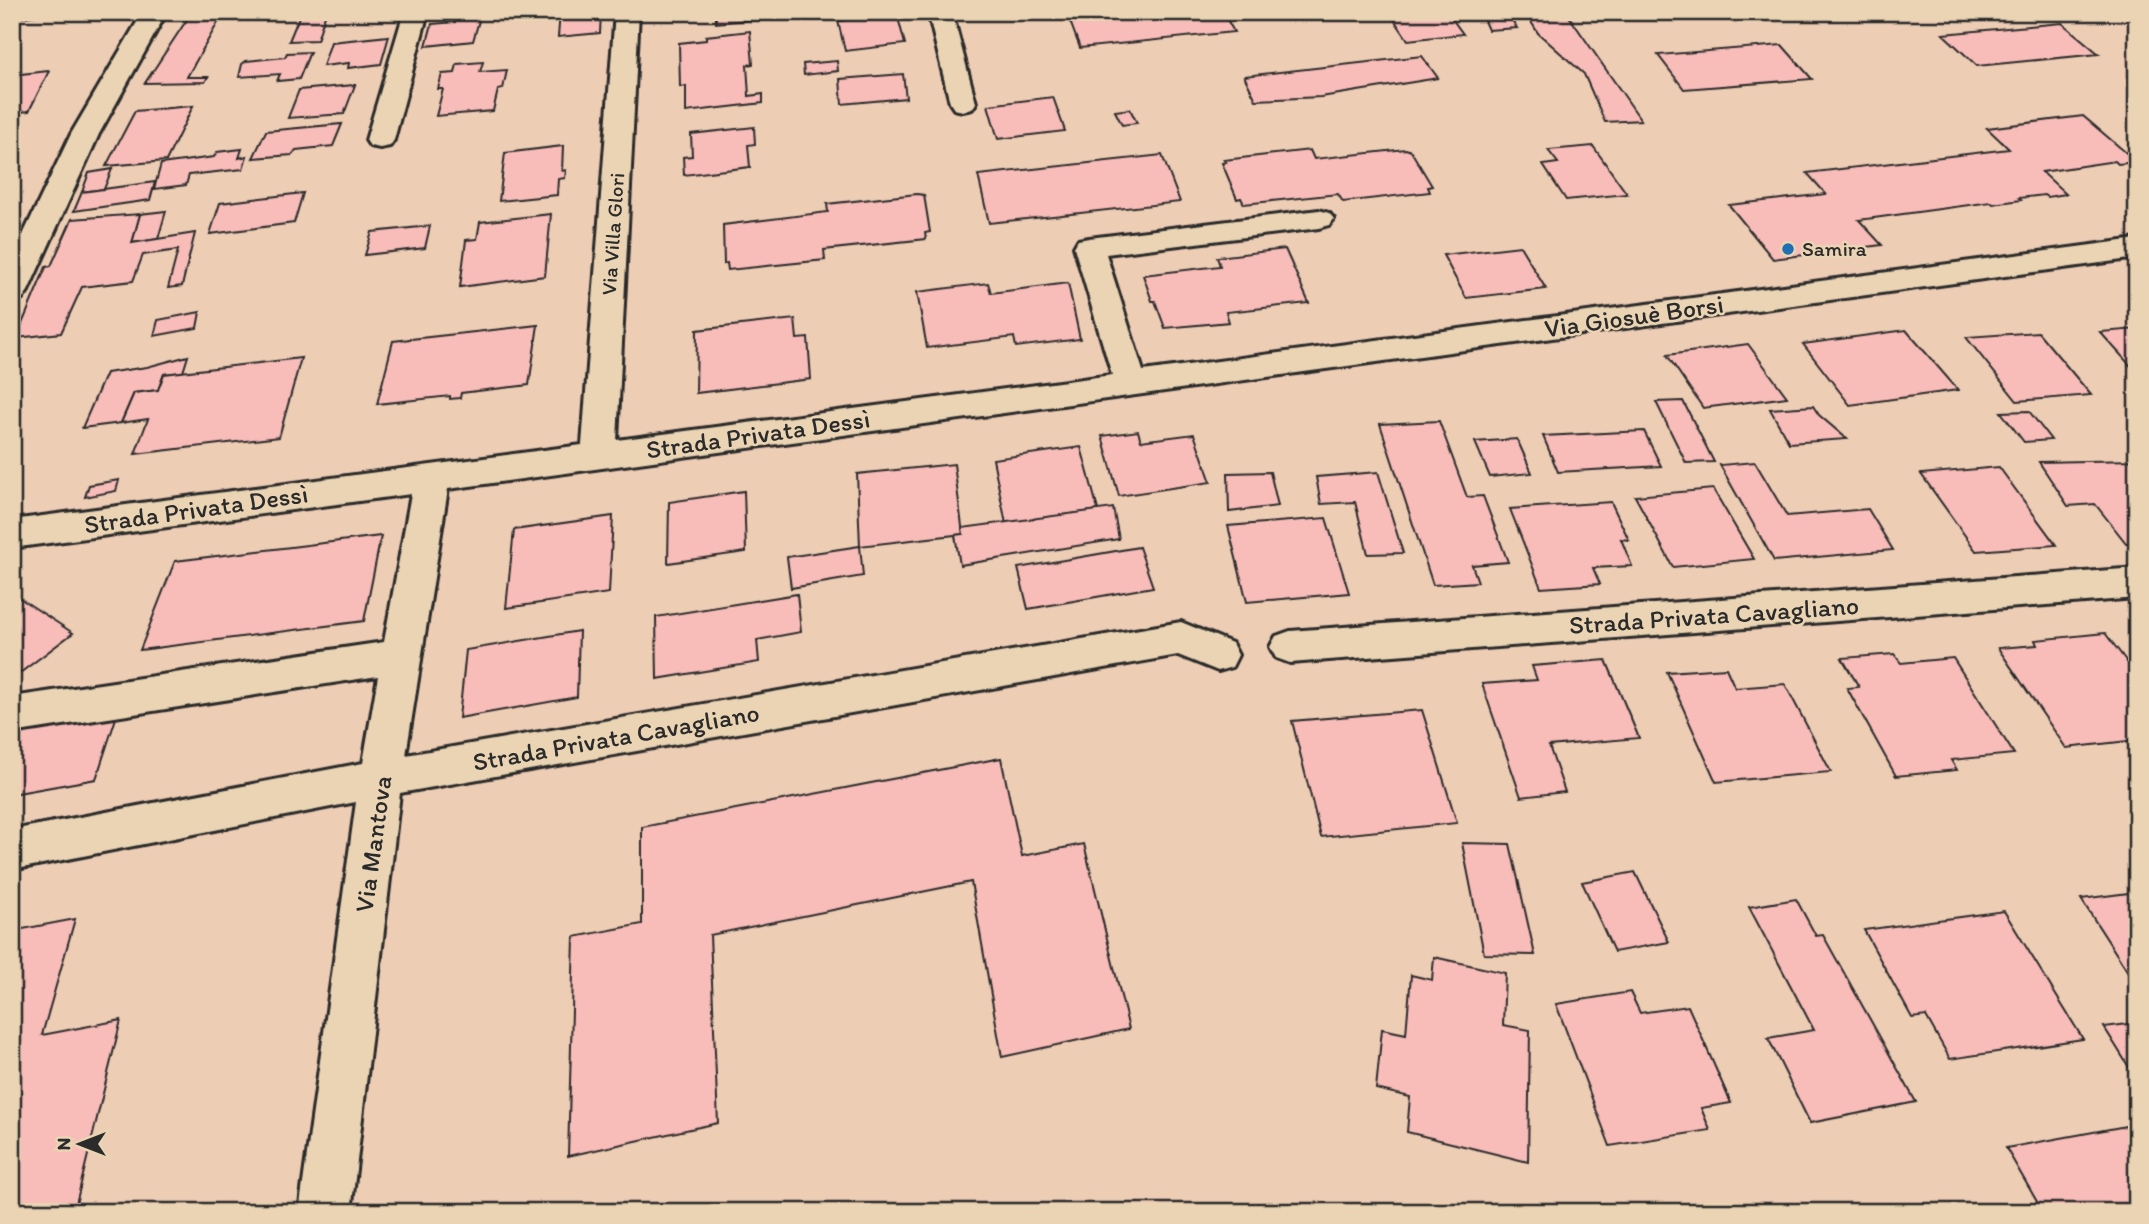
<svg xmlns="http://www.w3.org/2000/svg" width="2149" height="1224" font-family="Itim,sans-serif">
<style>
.building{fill:#f8bcb9;stroke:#2b2b2b;stroke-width:2}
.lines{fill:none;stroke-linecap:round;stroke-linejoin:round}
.street-casing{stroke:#2b2b2b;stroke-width:6}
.street{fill:#ead4b3;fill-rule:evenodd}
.poi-dot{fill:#1f6fb2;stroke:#ead4b3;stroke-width:2.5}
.labels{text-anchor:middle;stroke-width:5;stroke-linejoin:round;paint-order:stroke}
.far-street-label{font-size:21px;fill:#2b2b2b;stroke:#ead4b3}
.far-poi-label{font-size:21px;fill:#2b2b2b;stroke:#ead4b3;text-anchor:start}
.street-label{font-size:26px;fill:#2b2b2b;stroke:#ead4b3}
</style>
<rect width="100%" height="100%" fill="#eecdb5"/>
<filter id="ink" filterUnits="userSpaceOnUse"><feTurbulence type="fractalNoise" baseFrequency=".0143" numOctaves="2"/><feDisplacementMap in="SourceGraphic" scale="14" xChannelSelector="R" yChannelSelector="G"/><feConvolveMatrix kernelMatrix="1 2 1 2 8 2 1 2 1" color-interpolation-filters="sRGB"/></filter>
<g filter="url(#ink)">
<g class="building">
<path d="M12 12H58L16 18 12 23Z"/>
<path d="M192 12H224L187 77H208L205 82 145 83Z"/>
<path d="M301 12H326L317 40 289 41Z"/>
<path d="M560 12H601L600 33 558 37Z"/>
<path d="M716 12H770V18L716 23Z"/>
<path d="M1100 12H1223L1234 32 1080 48 1068 16Z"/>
<path d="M1389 12H1447L1463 34 1408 40Z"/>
<path d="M1480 12H1507L1517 28 1488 30Z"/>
<path d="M1525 12H1566L1641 120 1605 122 1584 74 1538 33Z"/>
<path d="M481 14 473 41 426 46 432 24 455 22 456 16Z"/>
<path d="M897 14 905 44 845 51 838 21Z"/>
<path d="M2062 23 2099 54 1977 66 1943 34Z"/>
<path d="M750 31 753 64 747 65 749 96 763 94V103L686 112V86L680 87 679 43 706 40V36Z"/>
<path d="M389 36 381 64 348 68 349 63 323 66 331 42Z"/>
<path d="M1782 45 1812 79 1684 89 1658 55Z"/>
<path d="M310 52 299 79 277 81 280 74 239 77 242 64 246 61 285 57 287 53Z"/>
<path d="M1422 56 1438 78 1321 97 1256 100 1244 76Z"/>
<path d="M837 61 838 71 804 75 803 64Z"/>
<path d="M483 62 480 72 507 70 503 89 498 90 493 111 436 116 443 89H438L442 74 455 73 457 64Z"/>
<path d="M49 71 29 111 12 113V75Z"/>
<path d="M903 74 906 98 842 104 840 79Z"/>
<path d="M355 85 344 114 288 118 299 90Z"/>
<path d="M1053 97 1065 131 998 139 988 105Z"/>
<path d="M193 106 166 161 106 166 135 111Z"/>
<path d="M1130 109 1137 123 1122 125 1115 111Z"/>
<path d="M2083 116 2137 162 2118 164 2115 161 2042 172 2066 194 2047 197 2044 195 2019 198 2021 200 1993 204 1991 202 1859 220 1882 245 1773 259 1729 205 1826 194 1807 173 2009 149 1987 128Z"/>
<path d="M342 124 333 146 296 150 292 155 253 158 266 131Z"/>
<path d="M754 127 755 144 748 145 750 167 684 175 683 157 692 156 691 134Z"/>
<path d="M563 146 562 171 566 170 565 178 558 179 557 195 499 201 505 153Z"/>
<path d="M1593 146 1627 194 1566 200 1543 165 1558 163 1548 150Z"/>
<path d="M242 149 239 158 247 156 243 169 189 175 186 185 154 189 161 164 214 157 217 152Z"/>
<path d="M1406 149 1411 151 1432 186 1428 187 1430 192 1343 202 1338 194 1244 204 1241 198 1237 199 1222 163 1226 162 1224 160 1310 150 1314 159Z"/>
<path d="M1162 155 1180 202 989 223 978 175Z"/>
<path d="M112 169 104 189 82 192 89 173Z"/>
<path d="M155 182 150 200 74 211 82 192Z"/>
<path d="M303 193 294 223 210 234 220 203Z"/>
<path d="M917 194 924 195 930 232 925 233 926 239 824 250 825 260 728 270 727 263 724 264 723 225 828 212 827 204Z"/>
<path d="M166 211 158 239 132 243 140 214Z"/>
<path d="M140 214 132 243 195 233 182 286 168 288 178 250 143 255 133 281 82 287 61 333 16 338 46 267 51 266 72 219Z"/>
<path d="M551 214 545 276 460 287 466 240 477 239 480 222Z"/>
<path d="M430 226 425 248 365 255 372 232Z"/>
<path d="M1520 246 1546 289 1466 298 1443 255Z"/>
<path d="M1285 249 1309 303 1226 312 1229 322 1165 328 1155 301H1152L1143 275 1220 266 1217 257Z"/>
<path d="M988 283 991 293 1068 283 1080 339 1016 347 1014 337 927 348 917 292Z"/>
<path d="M200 312 197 328 154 336 158 320Z"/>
<path d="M795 319 797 339 808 338 811 379 696 393 697 330Z"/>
<path d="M538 325 529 385 461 393 460 398 450 399V396L377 404 393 341Z"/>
<path d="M2137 329V373L2100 332Z"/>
<path d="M1906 330 1958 390 1850 405 1803 344Z"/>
<path d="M2038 332 2091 395 2017 401 1966 337Z"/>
<path d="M1748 344 1787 397 1703 408 1667 355Z"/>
<path d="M188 356 183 372 164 374 158 390 134 393 121 423 82 428 106 373 147 367Z"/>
<path d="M301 358 279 437 135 454 148 419 121 423 134 393 158 390 164 374Z"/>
<path d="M1683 401 1714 462 1686 463 1656 402Z"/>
<path d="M1813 406 1819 415 1847 439 1789 443 1770 409Z"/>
<path d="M2029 411 2051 440 2024 442 2001 412Z"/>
<path d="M1439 421 1467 497 1483 496 1508 562 1472 565 1478 582 1433 585 1380 424Z"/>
<path d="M1138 431 1141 441 1194 434 1211 482 1119 496 1102 436Z"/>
<path d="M1644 431 1661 466 1558 472 1543 436Z"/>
<path d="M1517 439 1532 473 1490 477 1475 442Z"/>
<path d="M1081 447 1098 510 1006 524 993 459Z"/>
<path d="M2137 460V542L2126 543 2095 504 2068 506 2039 462Z"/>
<path d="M1755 462 1787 516 1868 509 1893 550 1774 561 1720 465Z"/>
<path d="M954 464 963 534 860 546 857 474Z"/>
<path d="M1999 467 2056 545 1976 551 1921 474Z"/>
<path d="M1270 472 1278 506 1229 512 1228 473Z"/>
<path d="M1378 472 1403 553 1368 554 1355 502 1321 504 1316 477Z"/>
<path d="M119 480 116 491 85 497 89 485Z"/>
<path d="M1713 489 1754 559 1673 567 1635 496Z"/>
<path d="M744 491 746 552 668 563 669 502Z"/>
<path d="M1611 502 1629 540 1621 539 1632 566 1593 568 1600 584 1541 588 1510 509Z"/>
<path d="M1113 508 1119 539 960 565 955 535 963 534 962 528Z"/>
<path d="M613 516 609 593 506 608 514 530Z"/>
<path d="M1326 518 1349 593 1247 602 1228 526Z"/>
<path d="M381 536 364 621 140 650 175 561Z"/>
<path d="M860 546 863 576 791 588 787 557Z"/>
<path d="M1139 547 1153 587 1028 609 1018 568Z"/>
<path d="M797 594 801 632 757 640 759 662 657 679 656 617Z"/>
<path d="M15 595 73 633 12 679V597Z"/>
<path d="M579 631 577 697 459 718 466 650Z"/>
<path d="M2105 633 2137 675V740L2066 748 1998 648 2037 645 2035 640Z"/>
<path d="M1894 654 1901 663 1953 658 2014 754 1951 760 1957 770 1896 776 1847 688 1859 687 1842 658Z"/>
<path d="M1606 660 1639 738 1549 746 1565 792 1521 797 1482 684 1537 680 1532 666Z"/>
<path d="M1726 668 1735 688 1785 684 1831 772 1716 782 1667 672Z"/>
<path d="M1422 710 1457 823 1321 837 1292 721Z"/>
<path d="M117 715 96 779 12 794V730Z"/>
<path d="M1001 758 1022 856 1084 844 1129 1029 1002 1057 971 882 710 935 718 1123 568 1156 574 937 642 924V827Z"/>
<path d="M1462 843 1510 844 1535 955 1484 954Z"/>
<path d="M1635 872 1669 942 1614 952 1582 882Z"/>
<path d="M2137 892V986L2081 899Z"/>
<path d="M1796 899 1816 936 1823 935 1916 1102 1810 1123 1768 1038 1814 1030 1749 907Z"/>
<path d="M2004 911 2083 1039 1950 1059 1926 1016 1912 1018 1864 930Z"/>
<path d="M75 919 42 1035 121 1020 74 1212H12V931Z"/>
<path d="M1434 957 1505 973 1503 1025 1530 1030 1528 1162 1407 1132 1410 1097 1376 1089 1382 1029 1406 1034 1411 975 1432 980Z"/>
<path d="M1630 992 1640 1013 1688 1006 1731 1103 1701 1108 1710 1130 1610 1146 1556 1004Z"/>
<path d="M2137 1023V1080L2104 1027Z"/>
<path d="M2137 1124V1212H2043L2006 1148Z"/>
</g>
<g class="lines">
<g class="street-casing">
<g id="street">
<path d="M143 12H167L99 134 28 291 23 298 12 301V258L71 134Z"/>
<path d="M404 12H428L394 140 390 146 380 148 370 146 366 140Z"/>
<path d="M615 12H639L617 440 1112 375 1074 247 1078 240 1089 238 1319 210 1329 213 1334 219 1329 225 1319 228 1106 254 1143 371 2137 239V258L448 489 406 755 1181 622 1232 643 1238 655 1232 667 1218 671 1178 655 400 793 351 1212H299L356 802 12 870V830L363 763 378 676 12 733V697L384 642 411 494 12 548V520L582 445Z"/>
<path d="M928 12H952L976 103 972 109 963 111 954 109 950 103Z"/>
<path d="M2137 568V598L1290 663 1276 658 1270 647 1276 636 1290 631Z"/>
</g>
</g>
<use href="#street" class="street"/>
</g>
</g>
<circle class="poi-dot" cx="1788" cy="249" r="7"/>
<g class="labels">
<g class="far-street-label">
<text transform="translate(613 234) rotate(-86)" y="7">Via Villa Glori</text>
</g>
<g class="far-poi-label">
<text x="1802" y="256">Samira</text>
</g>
<g class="street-label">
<text transform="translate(1634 316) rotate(-8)" y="9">Via Giosuè Borsi</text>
<text transform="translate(758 434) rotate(-8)" y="9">Strada Privata Dessì</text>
<text transform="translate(196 509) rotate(-8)" y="9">Strada Privata Dessì</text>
<text transform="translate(1714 615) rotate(-4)" y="9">Strada Privata Cavagliano</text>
<text transform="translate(616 737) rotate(-10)" y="9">Strada Privata Cavagliano</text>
<text transform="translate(373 844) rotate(-82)" y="9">Via Mantova</text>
</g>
</g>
<rect width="2149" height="1224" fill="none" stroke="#ead4b3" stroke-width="42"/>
<rect x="21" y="21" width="2107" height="1182" fill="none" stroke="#2b2b2b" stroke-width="2.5" filter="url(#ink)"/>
<g transform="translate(80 1144) rotate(270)" stroke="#ead4b3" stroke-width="5" paint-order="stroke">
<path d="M0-5L12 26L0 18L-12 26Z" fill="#2b2b2b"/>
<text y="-10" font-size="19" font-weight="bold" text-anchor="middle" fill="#2b2b2b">N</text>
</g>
</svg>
